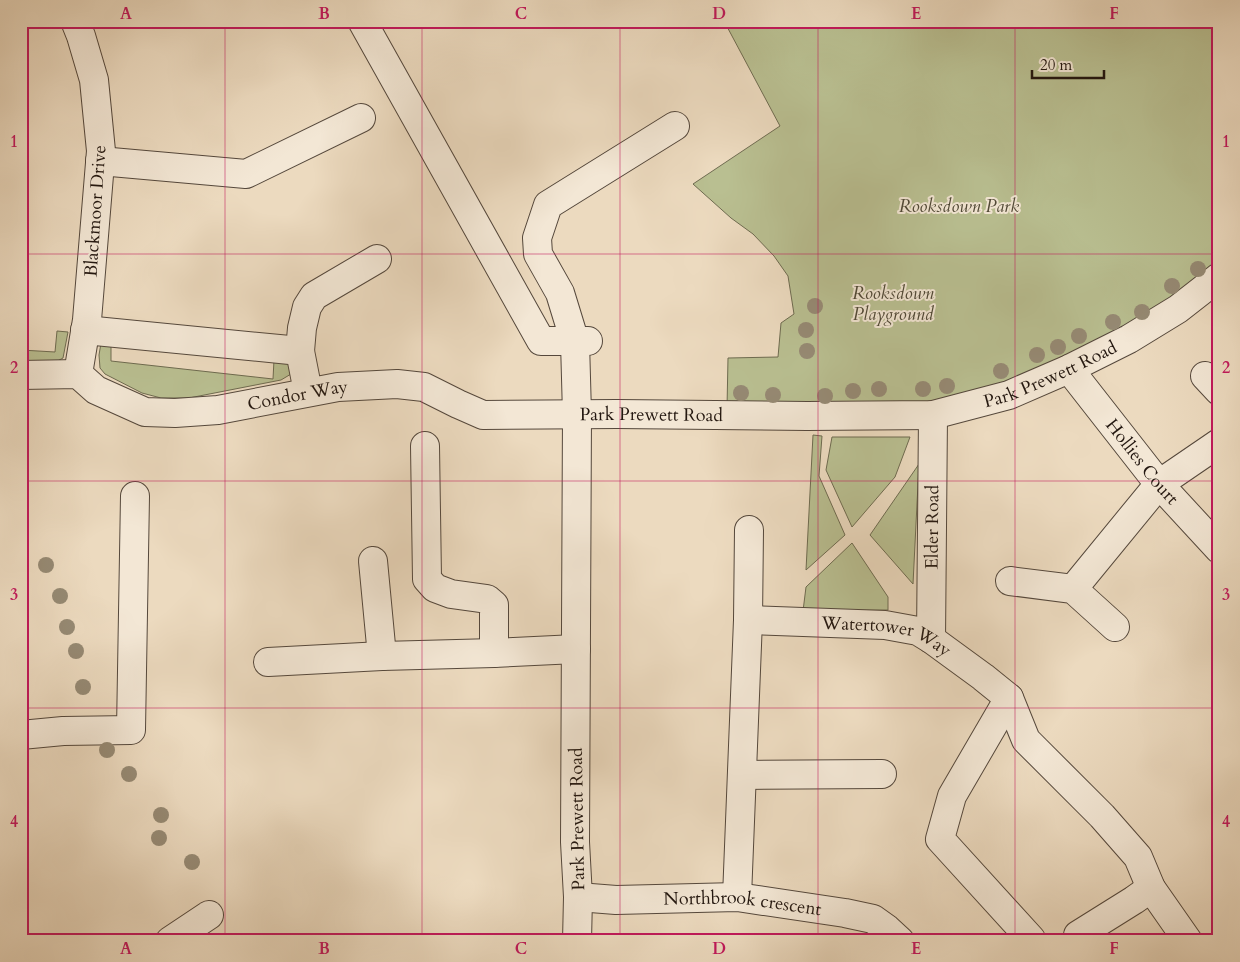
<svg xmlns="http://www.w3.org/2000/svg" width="1240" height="962" font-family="Cardo,serif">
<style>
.green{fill:#b9bf91;stroke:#6e6b50}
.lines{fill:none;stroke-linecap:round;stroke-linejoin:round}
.minor-casing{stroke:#55483c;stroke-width:30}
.minor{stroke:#f3e7d5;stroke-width:28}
.tree{fill:#968a74}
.grid{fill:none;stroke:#c2185b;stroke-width:1;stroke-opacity:0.55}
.labels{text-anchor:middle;stroke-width:4;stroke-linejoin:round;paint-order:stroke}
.park-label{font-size:18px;font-style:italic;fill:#504937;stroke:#f3e7d5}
.street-label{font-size:18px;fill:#231710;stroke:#f3e7d5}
.neatline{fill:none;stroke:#c2185b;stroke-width:2}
.grid-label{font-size:16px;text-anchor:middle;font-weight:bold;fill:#c2185b}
</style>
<rect width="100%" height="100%" fill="#ecdabf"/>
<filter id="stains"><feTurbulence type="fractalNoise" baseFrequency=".004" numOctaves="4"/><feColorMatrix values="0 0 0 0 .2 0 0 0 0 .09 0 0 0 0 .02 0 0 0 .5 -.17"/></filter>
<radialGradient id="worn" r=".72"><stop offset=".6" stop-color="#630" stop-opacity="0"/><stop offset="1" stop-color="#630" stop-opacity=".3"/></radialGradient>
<g class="green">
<path d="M724 21H1219V263L1210 271 1149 318 1066 362 932 410 727 408 728 358 778 357 781 323 794 314 788 276 774 256 753 234 731 218 693 184 780 126Z"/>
<path d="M57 331 68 332 63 358 52 364 21 363V350L55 352Z"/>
<path d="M111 342V361L273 379 274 360 289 361 291 374 281 380 189 398H161L142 393 105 374 100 368 99 355 101 343Z"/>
<path d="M813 435 822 436 819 476 845 535 806 570Z"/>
<path d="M832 437H910L895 477 852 527 826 470Z"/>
<path d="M919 464 913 584 870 535Z"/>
<path d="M852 543 888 597V610L803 611 806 587Z"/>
</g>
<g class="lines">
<g class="minor-casing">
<g id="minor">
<path d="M75 21 81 36 94 80 101 151 87 320 78 374"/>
<path d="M362 21 541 341H588"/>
<path d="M100 161 246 174 361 118"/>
<path d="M85 330 300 351 308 392"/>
<path d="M300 351 302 328 307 307 314 296 377 259"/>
<path id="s1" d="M1069 369 1159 484 1219 549"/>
<path id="s2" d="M21 375 78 374 96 390 145 412 175 413 218 410 338 387 397 384 424 387 458 404 483 415 617 414 807 416 933 415 1009 395 1069 369 1129 339 1178 309 1219 277"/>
<path d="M1205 376 1219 391"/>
<path d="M425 446 427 579 435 588 451 594 487 599 494 605V653"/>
<path d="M373 561 382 656"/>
<path d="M1010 581 1073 589 1115 627"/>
<path d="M1073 589 1159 484 1219 443"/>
<path id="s3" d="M748 620 885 625 918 631 931 639 983 677 1009 698 1026 740 1102 816 1138 857 1151 888 1188 941"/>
<path id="s4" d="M931 639 933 415"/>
<path d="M268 662 382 656 494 653 576 649"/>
<path d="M1009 698 952 796 940 839 1031 939V941"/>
<path d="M21 735 63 731 131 730 135 496"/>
<path d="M742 775 882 774"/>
<path id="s5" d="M578 897 616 900 737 897 845 913 873 919 887 929 900 941"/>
<path d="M737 897 748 620 749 530"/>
<path d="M1078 935 1134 900 1151 888"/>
<path d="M170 941 209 915"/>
<path d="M577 941 578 897 575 842 577 414 575 342 560 293 538 254 537 238 548 205 675 126"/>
</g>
</g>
<use href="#minor" class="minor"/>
</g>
<g class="tree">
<circle cx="1198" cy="269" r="8"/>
<circle cx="1172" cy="286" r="8"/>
<circle cx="815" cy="306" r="8"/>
<circle cx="1142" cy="312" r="8"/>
<circle cx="1113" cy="322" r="8"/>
<circle cx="806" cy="330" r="8"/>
<circle cx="1079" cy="336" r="8"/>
<circle cx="1058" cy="347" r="8"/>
<circle cx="807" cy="351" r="8"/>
<circle cx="1037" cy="355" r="8"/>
<circle cx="1001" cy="371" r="8"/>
<circle cx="947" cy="386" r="8"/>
<circle cx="879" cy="389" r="8"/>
<circle cx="923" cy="389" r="8"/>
<circle cx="853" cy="391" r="8"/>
<circle cx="741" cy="393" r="8"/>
<circle cx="773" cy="395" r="8"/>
<circle cx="825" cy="396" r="8"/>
<circle cx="46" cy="565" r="8"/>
<circle cx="60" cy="596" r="8"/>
<circle cx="67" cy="627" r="8"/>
<circle cx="76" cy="651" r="8"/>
<circle cx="83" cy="687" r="8"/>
<circle cx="107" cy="750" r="8"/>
<circle cx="129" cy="774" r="8"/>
<circle cx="161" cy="815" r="8"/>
<circle cx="159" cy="838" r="8"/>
<circle cx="192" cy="862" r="8"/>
</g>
<path class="grid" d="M225 21V941M422 21V941M620 21V941M818 21V941M1015 21V941M21 254H1219M21 481H1219M21 708H1219"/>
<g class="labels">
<g class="park-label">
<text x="959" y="212">Rooksdown Park</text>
<text x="893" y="299">Rooksdown<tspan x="893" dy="21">Playground</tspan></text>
</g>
<g class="street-label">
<text transform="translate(95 211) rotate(-86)" y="6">Blackmoor Drive</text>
<text dy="6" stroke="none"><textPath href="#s2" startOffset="1056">Park Prewett Road</textPath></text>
<text dy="6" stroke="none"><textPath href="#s2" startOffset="289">Condor Way</textPath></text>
<text dy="6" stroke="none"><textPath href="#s2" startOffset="650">Park Prewett Road</textPath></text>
<text dy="6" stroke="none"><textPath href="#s1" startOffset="118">Hollies Court</textPath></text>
<text dy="6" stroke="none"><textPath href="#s4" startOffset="112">Elder Road</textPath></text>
<text dy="6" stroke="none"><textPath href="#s3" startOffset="141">Watertower Way</textPath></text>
<text transform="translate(577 819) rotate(-91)" y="6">Park Prewett Road</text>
<text dy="6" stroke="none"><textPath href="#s5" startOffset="165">Northbrook crescent</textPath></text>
</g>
</g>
<rect width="1240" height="962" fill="none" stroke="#ecdabf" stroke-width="55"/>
<path d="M1032 70v8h72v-8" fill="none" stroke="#231710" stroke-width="2.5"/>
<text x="1040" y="70" font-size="15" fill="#231710" stroke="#f3e7d5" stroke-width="4" paint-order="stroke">20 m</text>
<rect x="28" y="28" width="1184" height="906" class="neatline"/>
<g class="grid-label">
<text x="126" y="19">A</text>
<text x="324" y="19">B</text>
<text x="521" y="19">C</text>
<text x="719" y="19">D</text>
<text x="916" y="19">E</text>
<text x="1114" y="19">F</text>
<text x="14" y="147">1</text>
<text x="1226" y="147">1</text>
<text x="14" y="373">2</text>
<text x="1226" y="373">2</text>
<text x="14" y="600">3</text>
<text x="1226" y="600">3</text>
<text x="14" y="827">4</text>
<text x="1226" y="827">4</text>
<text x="126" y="954">A</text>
<text x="324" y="954">B</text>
<text x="521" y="954">C</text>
<text x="719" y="954">D</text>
<text x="916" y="954">E</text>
<text x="1114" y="954">F</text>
</g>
<rect width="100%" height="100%" filter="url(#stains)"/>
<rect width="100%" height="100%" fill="url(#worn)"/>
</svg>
